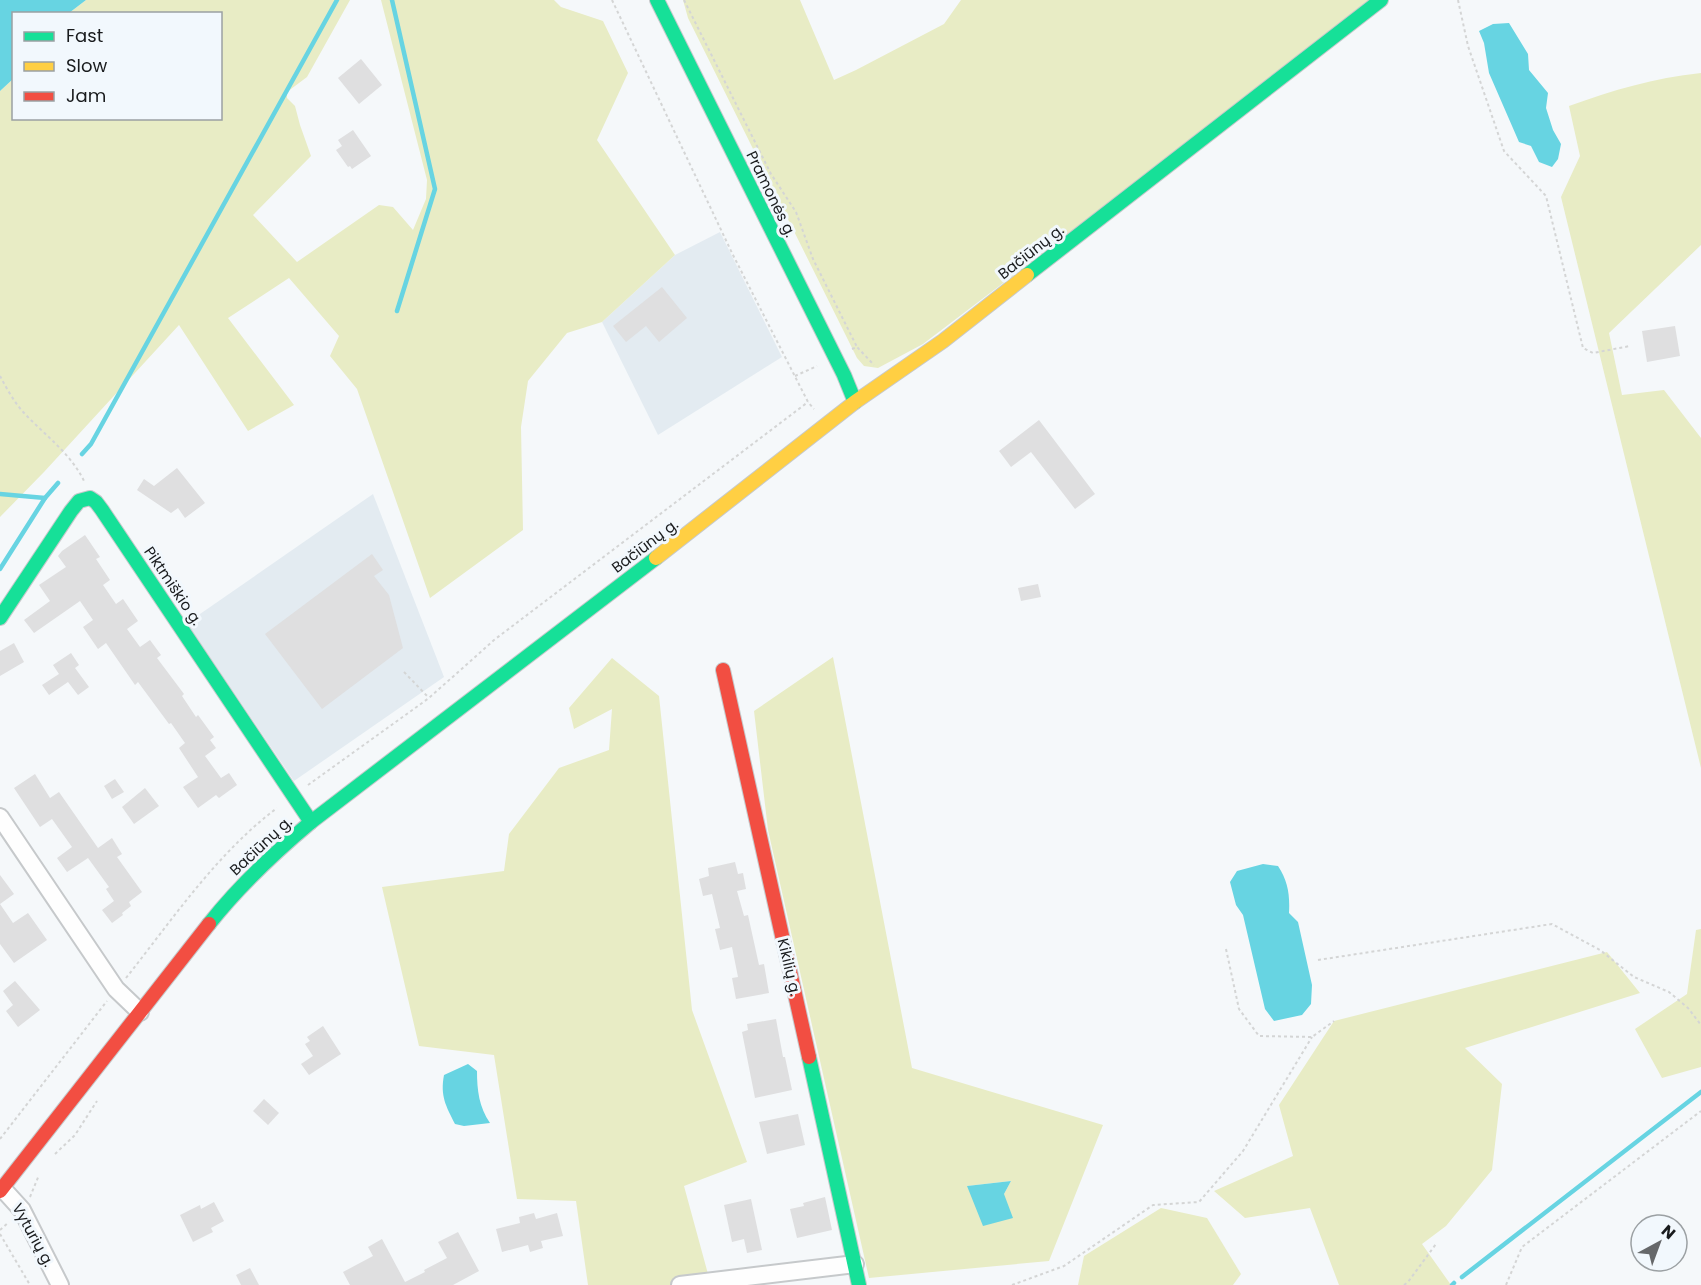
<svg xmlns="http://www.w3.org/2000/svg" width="1701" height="1285" font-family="Poppins,sans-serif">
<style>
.built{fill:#e3ebf1}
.green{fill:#e8ecc5;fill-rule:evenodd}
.water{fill:#67d4e2}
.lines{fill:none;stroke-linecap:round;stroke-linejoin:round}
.stream{stroke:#67d4e2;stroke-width:4.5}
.building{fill:#dfdfe0}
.street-casing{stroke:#c6c9cb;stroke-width:20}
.fast-casing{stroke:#c6c9cb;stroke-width:16}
.slow-casing{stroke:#c6c9cb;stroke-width:16}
.jam-casing{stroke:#c6c9cb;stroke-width:16}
.path{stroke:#d4d5d5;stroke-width:2;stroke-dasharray:3 3;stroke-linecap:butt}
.street{stroke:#fefefe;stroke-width:16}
.fast{stroke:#16e098;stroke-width:14}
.slow{stroke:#ffcf43;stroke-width:14}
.jam{stroke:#f24e42;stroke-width:14}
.labels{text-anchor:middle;stroke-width:6;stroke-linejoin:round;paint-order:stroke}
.street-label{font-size:15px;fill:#191b1d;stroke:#f2f8fd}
</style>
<rect width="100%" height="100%" fill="#f5f8fa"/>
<g class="built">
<path d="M720 232 782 357 658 435 602 322 675 255Z"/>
<path d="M373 494 444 677 294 781 187 623Z"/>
</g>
<g class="green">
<path d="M86 0H350L307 77 287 92V98L295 106 300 125 311 156 253 215 297 262 379 205 393 207 413 230 426 199 427 180 381 0H554L561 7 603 21 628 73 597 140 675 255 602 322 567 333 528 381 521 427 523 530 430 598 357 389 330 356 339 336 289 278 228 318 294 405 248 431 179 325 44 472 0 517V91L13 79 14 118H220V14L69 13Z"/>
<path d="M683 0H800L834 80 856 70 944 24 961 0H1376L923 344 878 368 864 366 857 358 688 18Z"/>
<path d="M1701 73V245L1609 333 1622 395 1664 390 1701 438V768L1561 197 1580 156 1569 106C1614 90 1653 78 1701 73Z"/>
<path d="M833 657 912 1068 1103 1125 1049 1261 869 1278 768 830 754 711ZM1011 1181 1004 1194 967 1186Z"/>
<path d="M612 658 659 696 692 1010 747 1162 684 1186 711 1285H588L576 1201 517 1199 494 1055 419 1046 382 887 504 871 509 834 559 768 609 750 612 709 574 729 569 708Z"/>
<path d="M1701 929V1067L1662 1078 1635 1029 1687 994 1696 930Z"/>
<path d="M1607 952 1640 993 1465 1048 1502 1084 1492 1170 1446 1226 1422 1244 1451 1285H1339L1310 1208 1245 1218 1214 1191 1293 1156 1279 1105 1334 1021Z"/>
<path d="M1161 1208 1207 1218 1241 1274 1233 1285H1078L1084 1256Z"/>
</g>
<g class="water">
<path d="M0 0H86L69 13 14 14 13 79 0 91Z"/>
<path d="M1509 23 1528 54 1529 70 1548 93 1546 108 1553 130 1561 144 1558 159 1552 167 1539 162 1531 146 1519 142 1489 73 1484 43 1479 31 1493 24Z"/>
<path d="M1263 864 1278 866C1288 881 1290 895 1289 913L1298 922 1312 985 1311 1004 1302 1015 1274 1021 1265 1009 1243 915 1236 905 1230 882 1237 871Z"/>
<path d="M468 1064 477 1071C477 1090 479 1107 490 1123L464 1126 455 1124C446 1106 440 1096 444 1075Z"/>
<path d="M1011 1181 1004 1194 1013 1218 983 1226 967 1186Z"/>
</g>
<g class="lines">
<g class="stream">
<path d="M392 0 435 189 397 311"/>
<path d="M82 454 91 444 337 0"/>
<path d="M0 494 45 498"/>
<path d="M0 569 45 498 58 483"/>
<path d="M1462 1277 1701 1092"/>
<path d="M1452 1285 1454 1283"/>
</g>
</g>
<g class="building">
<path d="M361 59 382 85 359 104 338 78Z"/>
<path d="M353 130 371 156 352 169 350 166 348 167 336 150 342 146 338 140Z"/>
<path d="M662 287 687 318 659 342 646 326 626 342 613 326Z"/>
<path d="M1675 326 1680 356 1647 362 1642 331Z"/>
<path d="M1039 420 1095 494 1075 509 1031 452 1011 467 999 451Z"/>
<path d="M177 468 205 503 185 518 178 508 171 513 137 490 144 479 154 486Z"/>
<path d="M85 535 100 557 96 559 110 580 103 585 116 604 123 599 138 621 127 629 140 647 150 640 161 655 157 658 184 694 182 696 196 717 198 715 214 737 210 740 216 748 205 756 221 778 229 773 237 785 219 798 216 795 198 808 183 787 198 777 179 748 185 743 171 723 169 724 138 682 135 685 106 643 98 649 83 627 93 620 80 601 34 633 24 620 50 601 39 585 66 567 58 556 62 551Z"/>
<path d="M372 554 383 570 374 576 389 595 403 648 322 709 265 634Z"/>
<path d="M1038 584 1041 597 1021 601 1018 588Z"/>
<path d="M14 643 24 662 0 676V651Z"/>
<path d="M71 653 79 665 75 668 89 687 78 695 68 682 49 695 42 685 59 674 53 665Z"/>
<path d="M35 774 50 798 59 792 98 848 112 838 122 854 117 857 142 892 129 902 131 906 122 913 123 915 112 923 102 910 114 901 106 889 109 887 88 858 67 872 57 858 72 847 52 819 40 827 14 788Z"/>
<path d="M115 779 124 792 112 799 104 786Z"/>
<path d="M145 788 159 806 134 824 122 807Z"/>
<path d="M735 862 738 874 743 873 746 889 737 891 744 916 748 915 759 965 764 964 769 993 736 999 732 978 738 977 732 947 720 950 715 929 720 928 712 894 703 896 699 879 709 876 708 868Z"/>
<path d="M0 875 14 894 0 904 13 923 28 913 47 940 14 963 0 944Z"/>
<path d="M15 981 40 1010 18 1027 6 1011 13 1005 3 991Z"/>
<path d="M776 1019 783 1057H785L792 1090 755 1098 742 1032 748 1030 747 1024Z"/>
<path d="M323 1026 341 1054 309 1075 301 1064 313 1056 305 1044 310 1041 307 1037Z"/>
<path d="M264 1099 279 1113 268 1125 253 1111Z"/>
<path d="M798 1114 805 1145 767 1154 759 1122Z"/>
<path d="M825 1197 832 1230 797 1238 790 1209 804 1206 803 1203Z"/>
<path d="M751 1199 762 1250 747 1253 744 1239 732 1242 724 1205Z"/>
<path d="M214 1202 224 1221 211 1228 213 1232 193 1242 180 1215 200 1205 201 1209Z"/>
<path d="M534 1213 536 1219 557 1213 563 1236 541 1241 543 1248 530 1252 528 1245 502 1252 496 1229 520 1223 519 1217Z"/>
<path d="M458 1232 479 1271 453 1285H350L343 1272 373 1256 368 1247 382 1239 405 1282 425 1272 424 1270 447 1258 438 1242Z"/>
<path d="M250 1268 259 1285H241L236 1275Z"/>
</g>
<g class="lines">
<g class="street-casing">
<g id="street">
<path d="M0 817 116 989 140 1012"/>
<path d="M2 1188 22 1210 60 1285"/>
<path d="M680 1285 855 1264"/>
</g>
</g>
<g class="fast-casing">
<g id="fast">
<path d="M657 0 844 375 855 402"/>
<path d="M1027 275 1381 0"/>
<path d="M0 618 71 511 79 501 90 498 96 502 102 510 311 822"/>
<path d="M209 924C239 886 274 853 311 822L656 558"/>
<path d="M809 1057 859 1285"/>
</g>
</g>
<g class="slow-casing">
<path id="slow" d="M656 558 855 402 943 341 1027 275"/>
</g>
<g class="jam-casing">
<g id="jam">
<path d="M723 670 809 1057"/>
<path d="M0 1191 209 924"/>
</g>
</g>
<g class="path">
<path d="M612 0 732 253 808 402 814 409"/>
<path d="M684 0 771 174 796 212 813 259 857 347"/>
<path d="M1458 0 1468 46 1504 151 1546 196 1583 348 1593 353 1630 346"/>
<path d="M852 349 857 347 874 365"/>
<path d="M0 376C7 389 15 404 26 415 46 436 71 454 84 481"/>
<path d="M795 376 817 366"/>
<path d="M404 672 429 698"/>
<path d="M308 785 429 698 494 640 808 402"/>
<path d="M1226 949 1239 1009 1259 1036 1312 1037 1334 1021"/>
<path d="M1318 960 1552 924 1600 950 1634 977 1669 992 1688 1008 1701 1025"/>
<path d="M126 978C172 920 217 853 277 808"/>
<path d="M0 1139 107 1001"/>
<path d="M55 1154 75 1135 97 1101"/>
<path d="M30 1197 39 1175"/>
<path d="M0 1230 9 1222"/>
<path d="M0 1234 30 1285"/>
<path d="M1012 1285 1064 1266 1153 1205 1199 1202 1243 1151 1312 1037"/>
<path d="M1404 1285 1408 1282 1436 1244"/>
<path d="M1506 1285 1522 1247 1701 1111"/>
</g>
<use href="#street" class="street"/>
<use href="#fast" class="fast"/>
<use href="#slow" class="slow"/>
<use href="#jam" class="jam"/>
</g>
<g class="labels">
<g class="street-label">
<text transform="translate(771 194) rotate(64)" y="5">Pramonės g.</text>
<text transform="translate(1031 252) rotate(-38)" y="5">Bačiūnų g.</text>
<text transform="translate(645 546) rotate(-37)" y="5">Bačiūnų g.</text>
<text transform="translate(173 586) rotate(56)" y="5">Piktmiškio g.</text>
<text transform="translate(261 846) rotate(-43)" y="5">Bačiūnų g.</text>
<text transform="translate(789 967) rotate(77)" y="5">Kikilių g.</text>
<text transform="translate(33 1235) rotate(61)" y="5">Vyturių g.</text>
</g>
</g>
<rect x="12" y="12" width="210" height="108" fill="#f2f8fd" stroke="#9ba0a3" stroke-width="1.5"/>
<rect x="24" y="32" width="30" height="9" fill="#16e098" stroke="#9ba0a3" stroke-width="1.5"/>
<text x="66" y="42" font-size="18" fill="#191b1d">Fast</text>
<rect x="24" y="62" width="30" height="9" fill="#ffcf43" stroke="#9ba0a3" stroke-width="1.5"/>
<text x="66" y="72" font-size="18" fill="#191b1d">Slow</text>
<rect x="24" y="92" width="30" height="9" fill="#f24e42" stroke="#9ba0a3" stroke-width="1.5"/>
<text x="66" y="102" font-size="18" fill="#191b1d">Jam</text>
<g transform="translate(1659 1243) rotate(41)"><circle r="28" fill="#f2f8fd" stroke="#9ba0a3" stroke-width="1.5"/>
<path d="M0-4.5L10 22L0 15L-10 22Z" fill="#66686a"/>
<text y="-9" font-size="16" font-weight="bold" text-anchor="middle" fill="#191b1d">N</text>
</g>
</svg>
